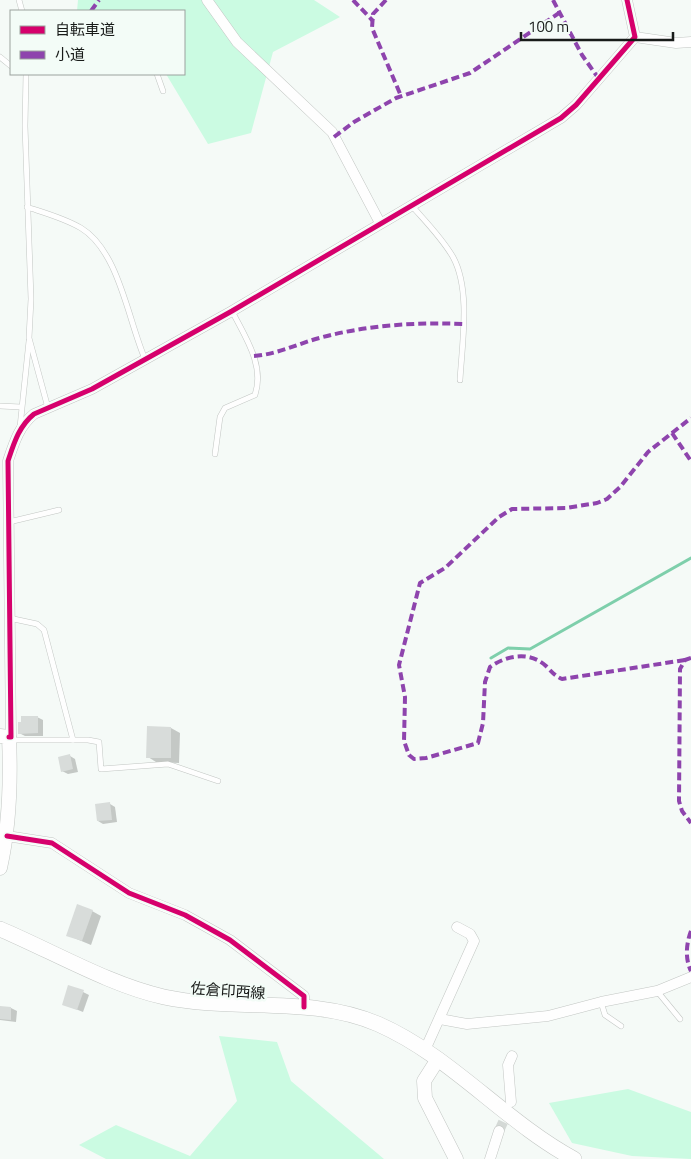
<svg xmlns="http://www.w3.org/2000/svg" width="691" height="1159" font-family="'Titillium Web','Noto Sans JP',sans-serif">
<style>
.green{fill:#cbfbe2}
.shadow{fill:#0003}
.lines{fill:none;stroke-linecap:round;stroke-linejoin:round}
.stream{stroke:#7ecfab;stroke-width:3}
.building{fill:#d8dcda}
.street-tunnel{stroke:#d4d9d6;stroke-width:10;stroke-dasharray:10 5;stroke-linecap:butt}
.lane-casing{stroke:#c2c6c3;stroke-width:6}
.street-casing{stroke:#c2c6c3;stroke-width:11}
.secondary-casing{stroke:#c2c6c3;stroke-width:15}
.primary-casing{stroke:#c2c6c3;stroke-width:16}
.lane{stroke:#fefefe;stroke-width:5}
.street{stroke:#fefefe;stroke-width:10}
.secondary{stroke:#fefefe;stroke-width:14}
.primary{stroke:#fefefe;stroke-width:15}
.quiet{stroke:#8e44ad;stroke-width:4;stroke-dasharray:8 4;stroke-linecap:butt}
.cycleway-casing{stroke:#f3fcf7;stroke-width:8}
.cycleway{stroke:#d6006c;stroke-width:5}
.labels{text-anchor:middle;stroke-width:5;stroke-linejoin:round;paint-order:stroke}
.street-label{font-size:15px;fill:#181b19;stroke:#f3fcf7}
</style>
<rect width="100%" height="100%" fill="#f5faf7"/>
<g class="green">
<path d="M78 0H314L340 17 273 52 251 133 208 144 166 74H184V11H77Z"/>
<path d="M219 1036 277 1042 291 1081 384 1159H106L79 1145 116 1125 190 1156 237 1101Z"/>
<path d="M628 1089 691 1112V1159L632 1156 572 1143 549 1103Z"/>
</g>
<g class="shadow">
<path d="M37 717 43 720V736H25L19 733 22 723Z"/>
<path d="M171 728 180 733 179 763 156 762 148 757Z"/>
<path d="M70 756 75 759 78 772 68 774 62 771Z"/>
<path d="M110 804 115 807 117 822 103 824 98 821Z"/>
<path d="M92 911 101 916 91 945 67 935Z"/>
<path d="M83 992 89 995 83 1012 63 1004Z"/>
<path d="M0 1007 11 1008 17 1011 16 1022 0 1020Z"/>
</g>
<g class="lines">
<path class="stream" d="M491 658 508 648 530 649 691 558"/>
</g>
<g class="building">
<path d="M21 716H38V733L18 734V722H21Z"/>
<path d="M147 726 171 727V758H146Z"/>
<path d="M70 754 73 769 61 772 58 757Z"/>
<path d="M110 802 112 820 97 821 95 804Z"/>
<path d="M77 904 93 910 82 941 66 936Z"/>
<path d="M68 985 84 990 77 1010 62 1005Z"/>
<path d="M0 1006 11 1007V1020L0 1019Z"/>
</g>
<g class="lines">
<path class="street-tunnel" d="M499 1131 509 1109"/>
<g class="lane-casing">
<g id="lane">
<path d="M19 0 22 11"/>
<path d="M0 57 11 66"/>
<path d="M26 74 25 126 31 299 29 338 48 408"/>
<path d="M157 74 163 91"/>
<path d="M412 206C426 222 442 238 453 257 471 290 462 344 460 380"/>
<path d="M27 207C45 213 64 218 81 228 119 251 128 320 145 359"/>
<path d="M0 406 21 407"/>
<path d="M20 427 29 341"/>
<path d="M215 454 220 417 225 408 255 395C265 365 245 337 232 311"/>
<path d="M9 522 59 510"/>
<path d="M9 618 37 624 44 630 73 740"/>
<path d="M9 740H88L99 742 101 769 168 764 218 781"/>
<path d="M657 991 680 1019"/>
<path d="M601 1002 605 1015 621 1026"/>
</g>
</g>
<g class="street-casing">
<g id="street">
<path d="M207 0 237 42 332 132 380 223"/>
<path d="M635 37 676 43 691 42"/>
<path d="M9 737H11L8 461C14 443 19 426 34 414L92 389 232 311 561 118 576 105 635 37 627 0"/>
<path d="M7 836 52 843 129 893 185 915 230 940 304 996V1007"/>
<path d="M440 1019 467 1024 548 1016 601 1002 657 991 691 977"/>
<path d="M425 1050 474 941 470 934 457 927"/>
<path d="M511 1102 508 1065 512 1056"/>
<path d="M490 1159 499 1131"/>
</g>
</g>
<g class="secondary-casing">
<g id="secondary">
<path d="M0 736 9 737C11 782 10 824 0 868"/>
<path d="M438 1059 424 1081 425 1098 456 1159"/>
</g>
</g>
<g class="primary-casing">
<path id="primary" d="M0 929C52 951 110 985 164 997 234 1012 311 995 378 1024 451 1056 504 1121 574 1159"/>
</g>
<use href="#lane" class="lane"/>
<use href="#street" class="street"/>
<use href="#secondary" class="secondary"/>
<use href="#primary" class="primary"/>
<g class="quiet">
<path d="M353 0 373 21"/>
<path d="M386 0 373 14 372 28 401 96"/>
<path d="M553 0 582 55 599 79"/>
<path d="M91 11 99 0"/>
<path d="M334 137 354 122 396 98 470 73 559 13"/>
<path d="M254 356C279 354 299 343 323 337 369 325 417 322 463 324"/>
<path d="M672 433 691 418"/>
<path d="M691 658 685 660 680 669 679 801 682 811 691 823"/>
<path d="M685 660 562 679C555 676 552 672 546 666 530 651 507 655 490 667L485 682 483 723 478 743 426 758 414 759 409 755 404 741 405 697 399 665 420 583 445 568 499 517 512 509 566 508 597 503 607 499 620 487 648 452 672 433 691 461"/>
<path d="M691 931C686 944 685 959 691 971"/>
</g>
<g class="cycleway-casing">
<g id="cycleway">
<path d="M9 737H11L8 461C14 443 19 426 34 414L92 389 232 311 561 118 576 105 635 37 627 0"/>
<path d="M7 836 52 843 129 893 185 915 230 940 304 996V1007"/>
</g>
</g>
<use href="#cycleway" class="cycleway"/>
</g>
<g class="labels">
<g class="street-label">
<text transform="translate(228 991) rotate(4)" y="5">佐倉印西線</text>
</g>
</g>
<rect x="10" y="10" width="175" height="65" fill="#f3fcf7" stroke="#9ba29e"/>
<rect x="20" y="26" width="25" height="8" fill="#d6006c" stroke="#9ba29e"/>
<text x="55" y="35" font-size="15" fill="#181b19">自転車道</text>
<rect x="20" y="51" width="25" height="8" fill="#8e44ad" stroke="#9ba29e"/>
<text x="55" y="60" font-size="15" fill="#181b19">小道</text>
<path d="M521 32v8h152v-8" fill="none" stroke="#181b19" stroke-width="2.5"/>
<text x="528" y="32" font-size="15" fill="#181b19" stroke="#f3fcf7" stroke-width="4" paint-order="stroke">100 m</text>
</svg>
